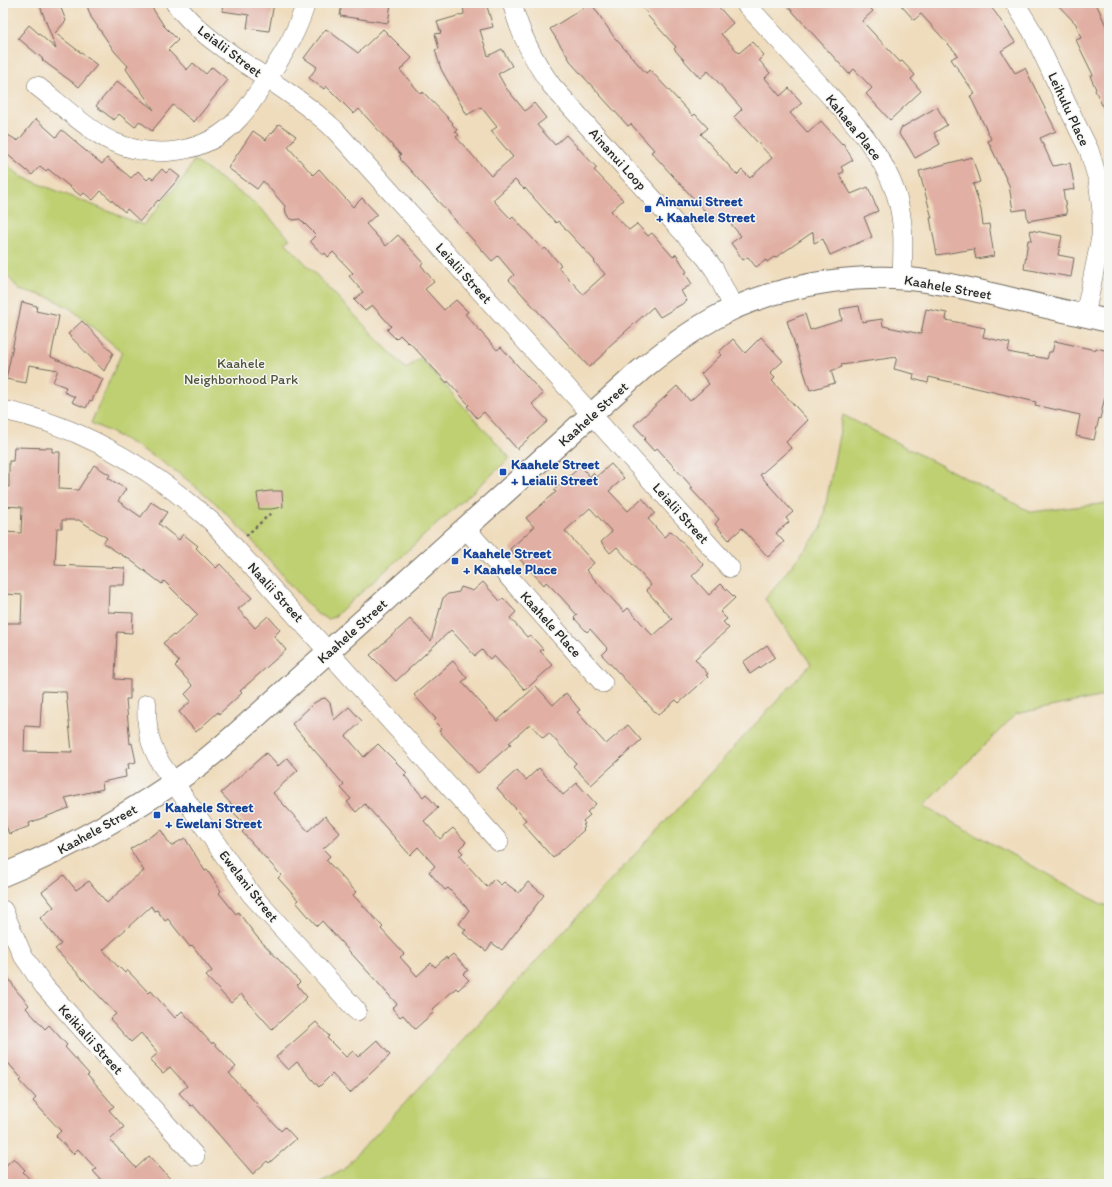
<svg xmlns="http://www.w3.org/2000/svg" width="1112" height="1187" font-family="Itim,sans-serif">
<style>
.green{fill:#bfd072;stroke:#757e4e}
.building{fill:#e1afa3;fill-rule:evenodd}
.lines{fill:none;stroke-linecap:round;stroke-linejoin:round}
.minor-casing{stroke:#70695e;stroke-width:20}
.tertiary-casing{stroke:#70695e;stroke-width:24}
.path{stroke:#70695e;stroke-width:2.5;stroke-dasharray:3 3;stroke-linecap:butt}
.minor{stroke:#fff;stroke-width:19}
.tertiary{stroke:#fff;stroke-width:22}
.transit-dot{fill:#1a4fb4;stroke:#f6f6f2;stroke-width:1.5}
.labels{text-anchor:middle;stroke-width:3;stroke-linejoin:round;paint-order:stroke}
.street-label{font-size:14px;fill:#2b2b2b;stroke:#f6f6f2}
.transit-label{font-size:14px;font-weight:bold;fill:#164399;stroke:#f6f6f2;text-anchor:start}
.park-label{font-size:14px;fill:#50543d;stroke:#f6f6f2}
</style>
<rect width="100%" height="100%" fill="#f6f6f2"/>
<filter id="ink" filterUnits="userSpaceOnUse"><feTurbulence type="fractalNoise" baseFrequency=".025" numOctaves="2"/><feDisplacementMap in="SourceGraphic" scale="8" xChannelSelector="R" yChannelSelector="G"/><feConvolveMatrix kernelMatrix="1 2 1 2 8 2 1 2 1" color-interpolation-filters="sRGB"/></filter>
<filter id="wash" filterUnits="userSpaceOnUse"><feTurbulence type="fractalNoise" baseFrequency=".012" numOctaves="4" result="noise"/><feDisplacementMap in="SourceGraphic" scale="16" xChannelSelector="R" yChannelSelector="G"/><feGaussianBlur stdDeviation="0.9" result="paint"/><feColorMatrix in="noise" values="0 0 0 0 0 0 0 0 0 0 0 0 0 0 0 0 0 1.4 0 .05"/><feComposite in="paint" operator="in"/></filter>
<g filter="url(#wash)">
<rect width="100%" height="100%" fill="#efdcbc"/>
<g class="green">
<path d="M194 160 256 204 290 239 285 242 406 369 420 358 510 458 334 617 328 619 317 614C283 577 251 536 214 502 177 469 136 443 91 423L122 352 71 309 51 298 19 289 3 271V162L22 177 143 225 185 176Z"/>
<path d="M843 415 1031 512 1109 503V695L1016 714 924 806 1103 905H1109V1184H317L343 1170 811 664 765 599 821 529Z"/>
</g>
<g id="blocks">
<g class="building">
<path d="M39 3H59L66 21 55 33 97 65 79 87 42 60 43 59 18 38 29 25 56 49Z"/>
<path d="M86 3H149L164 26 178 40 168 50 187 70 193 63 206 74 212 67 228 80 194 122 173 105 152 131 139 121 135 127 119 114 114 120 96 106 117 81 154 110 126 69 128 66 115 52 91 17Z"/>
<path d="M223 3H274L269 31 247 28 249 15 222 11Z"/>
<path d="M342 3H391L388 23 340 16Z"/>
<path d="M463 3H486L493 27 480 30 488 56 502 49 512 66 498 74 506 88 525 111 534 103 546 118 537 125 555 145 566 135 597 168 594 170 623 200 611 211 629 230 637 224 648 236 652 233 673 257 676 254 687 272 685 273 692 284 681 291 687 301 660 317 653 307 606 349 607 351 589 367 509 280 514 275 498 256 492 261 400 159 401 158 399 156 401 155 359 109 354 114 326 86 324 89 309 78 317 67 304 58 326 29 358 53 383 29 412 58 400 70 421 94 423 92 453 123 452 124 457 130 455 131 459 135 456 137 491 176 513 157 491 131 497 127 481 107 467 115 441 69 435 50 439 49 435 34 441 33 437 22 464 14ZM515 180 524 189 525 188 556 223 558 221 595 261 594 262 605 274 583 294 558 267 561 265 545 248 543 250 513 217 511 219 493 200Z"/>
<path d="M591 3 614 37 646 73 650 70 693 116 695 114 708 128 701 134 737 175 742 170 750 178 772 158 734 117 742 109 708 71 700 78 674 49 676 47 647 15 648 14 639 3H715L733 23 721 34 739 53 752 42 764 55 759 60 770 73 765 78 780 96 789 88 802 103 790 113 808 133 821 121 842 144 843 143 853 160 841 167 844 172 839 174 851 194 868 187 878 211 864 217 872 237 830 255 823 239 814 243 813 232 775 258 774 257 767 262 766 260 756 267 748 257 743 260 731 243 741 236 723 215 715 222 651 152 654 150 631 124 628 126 573 65 550 29Z"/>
<path d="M785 3H865L873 11 862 21 900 62 902 61 915 75 911 79 921 91 890 120 866 94 872 88 854 69 849 74Z"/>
<path d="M899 3H987L995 12 1015 42 1001 51 1015 73 1025 68 1056 131 1040 138 1053 166 1070 163 1075 189 1063 191 1067 214 1028 221 1026 209 1013 211 1009 185 988 141 991 139 970 96 975 94 951 59 958 55 921 14 914 20Z"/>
<path d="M1056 3H1096L1109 33V120L1095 90 1096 89 1090 76 1093 75 1076 40 1081 38 1076 24Z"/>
<path d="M937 107 947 125 934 133 940 144 915 158 904 139H902L899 134 901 128Z"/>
<path d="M36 119 56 137 62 130 76 142V143L102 164 107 158 131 178 138 171 147 180 150 177 153 179 162 169 166 173 170 169 180 177 159 201 158 200 140 221 127 209 125 212 101 191 93 200 84 193 81 196 48 169 46 171 40 166 32 175 3 151V132L18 141Z"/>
<path d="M279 124 296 136 288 147 313 175 319 169 353 207 362 198 377 214 366 224 386 246 398 235 423 262 421 265 434 282 425 289 444 310 456 300 468 312 465 314 497 350 501 347 543 394 532 404 548 421 517 449 484 412 477 418 467 406 469 405 448 381 447 383 409 342 408 343 400 335 396 339 387 330 391 326 372 305 365 311 354 300 363 292 349 276 353 273 333 252 328 257 325 253 323 255 310 241 316 235 300 219 294 220 289 218 286 213 285 206 263 181 257 189 228 168 253 131 266 140 270 133 272 134Z"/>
<path d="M972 157 980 182 973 184 981 210 983 225 989 224 994 256 976 259 974 249 937 255 930 218H932L919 171Z"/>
<path d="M1030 230 1062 236 1058 255 1074 258 1071 277 1024 269 1028 240H1032Z"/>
<path d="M22 302 37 306 36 311 59 316 51 357 103 379 96 394 95 393 92 401 90 400 86 408 72 402 75 397 64 392 66 387 53 382 58 370 29 365 26 383 6 379Z"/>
<path d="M859 306 862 322 882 319 883 326 921 334 926 309 947 313 946 320 985 328 983 337 1010 343 1008 352 1033 357V356L1047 359 1049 352H1052L1055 341 1095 350 1096 348 1109 351V379L1100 419 1099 418 1094 440 1076 436 1080 415 1035 405 1036 402 929 377 928 383 913 379 914 374 894 369 897 357 841 365 842 367 831 371 835 383 810 390 787 321 805 314 810 330 842 320 840 309Z"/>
<path d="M82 321 113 353 104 371 68 334Z"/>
<path d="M761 337 783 361 770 373 775 378 772 381 808 420 786 442 791 448 760 475 793 512 786 518 789 522 776 533 784 542 768 557 742 528 729 540 715 524 719 519 691 489 693 488 657 448 654 451 644 440 646 438 634 425 677 386 690 401 709 384 701 374 721 355 719 352 733 339 745 353Z"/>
<path d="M14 447 52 448V452H60L59 489 78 490 94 465 110 475 108 478 126 489 118 501 141 517 151 502 167 512 159 524 179 540 183 534 198 546 196 548 216 568 220 564 252 598 238 609 255 628 268 616 280 630 274 636 286 650 240 691 242 693 219 714 218 712 196 732 179 712 191 701 185 694 193 686 175 666 179 662 163 643 173 635 174 636 198 615 164 581 162 584 125 556V557L103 543 107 538 79 520H62V528H57L55 565 125 568 124 585H109L108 612 133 613 132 633 117 632 115 679 130 680V699H126L130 744 132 743 136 762 128 764 129 769 125 770 126 777 102 782 103 789 65 798 69 808 29 823 30 826 9 834 3 818V714L6 623H21L22 595 3 594V532L21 533 22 507 3 506V487H9V461H13ZM42 691 66 692 72 752 24 751 25 726 40 727Z"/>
<path d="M611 464 624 478 609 491 628 511 642 498 655 513 648 519 664 537 671 531 704 565 692 576 709 595 721 584 735 598 720 612 727 619 723 622 729 628 695 659 708 674 706 675 708 677 679 703 676 700 658 715 602 655 608 649 590 629 587 632 574 618 577 615 560 596 546 582 544 585 510 549 534 527 526 518 556 492 554 490 581 466 590 477 593 473 596 477ZM590 508 612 532 601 542 610 553 617 547 651 585 646 590 672 619 653 636 628 608 624 612 586 570 594 563 565 531Z"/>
<path d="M270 491H282L283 507 271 509H259L257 493Z"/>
<path d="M483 582 500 601 503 598 516 612 510 618 527 637 530 635 543 649 540 651 553 665 525 690 494 656 490 659 482 650 475 656 451 630 396 681 370 655 410 619 431 641 443 598 448 594 459 592 461 587 473 591Z"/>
<path d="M767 645 775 657 750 674 743 662Z"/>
<path d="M453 661 467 678 462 682 497 721 536 686 553 705 566 693 580 710 577 712 606 744 628 725 641 740 591 785 573 766 576 763 549 733 543 738 530 724 509 743 511 744 478 773 439 731 442 729 434 721 436 719 414 695Z"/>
<path d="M325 698 330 703 334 720 349 707 362 721 346 736 364 757 378 744 407 773 404 775 423 797 426 794 438 808 424 821 440 839 453 828 466 842 459 849 463 853 459 856 487 887 494 879 501 885 504 882 519 893 528 882 544 895 502 950 492 943 486 951 463 933 466 930 459 924 469 910 448 888 445 890 429 872 435 866 418 847 410 855 365 804 356 812 347 802 351 799 341 788 344 785 292 724 314 703 321 699Z"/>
<path d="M266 753 278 766 287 758 298 770 273 793 308 831 325 816 340 833 323 849 330 856 326 860 356 892 353 895 383 927 381 929 404 954 400 957 417 976 431 963 435 967 446 957 447 959 453 954 468 970 463 974 469 980 458 990 456 988 432 1010 434 1012 415 1029 403 1015 400 1017 392 1008 397 1004 322 921 317 926 296 902 298 900 278 878 281 875 242 832 248 827 229 808 232 805 221 793Z"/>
<path d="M539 768 563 795 577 783 596 804 587 812 590 815 583 821 585 824 583 825 585 827 583 829 584 830 553 858 522 823 526 820 497 788 517 770 526 780Z"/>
<path d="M161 830 171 846 185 838 205 871 207 870 221 891 219 893 236 914 238 912 257 937 300 982 297 985 307 997 272 1029 241 994 231 1003 206 976 212 971 192 945 190 947 168 919 165 921 157 910 154 911 151 906 103 950 119 968H120L125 973 127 970 149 993 151 991 175 1018 182 1011 212 1044 213 1042 236 1067 229 1073 257 1104 256 1105 281 1131 285 1127 296 1139 269 1163 267 1161 253 1174 193 1105 191 1106 179 1093 187 1086 170 1067 163 1073 150 1060 158 1053 141 1033 131 1042 110 1019 116 1014 55 949 61 944 40 918 54 907 42 892 64 875 76 890 89 881 107 903 134 878 144 871 130 849Z"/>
<path d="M3 969 16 990 29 1005 26 1008 45 1029 49 1025 67 1045 65 1047 89 1074 87 1075 89 1077 114 1106 109 1110 124 1127 110 1140 136 1168 149 1156 175 1184H105L93 1171 96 1169 78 1149 73 1154 56 1136 61 1131 33 1101 36 1098 20 1081 22 1079 3 1057Z"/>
<path d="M316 1022 329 1036 327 1038 346 1057 353 1051 358 1057 377 1040 390 1055 350 1093 332 1074 319 1087 297 1062 288 1070 276 1057Z"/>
<path d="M14 1158 25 1170 23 1172 34 1184H3V1168Z"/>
</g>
</g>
</g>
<g filter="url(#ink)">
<use href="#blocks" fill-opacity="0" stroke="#70695e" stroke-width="1"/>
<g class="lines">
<g class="minor-casing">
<g id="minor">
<path d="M175 3C194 29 221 47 247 65 277 85 307 104 334 129L730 568"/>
<path d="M512 3C520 34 533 60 552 86L706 258 714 269 734 308"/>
<path d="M745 3C770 30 794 57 819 84 850 118 881 149 896 194 905 222 903 250 902 278"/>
<path d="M1015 3 1032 31 1079 130 1089 150 1098 180 1102 211 1101 237 1085 316"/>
<path d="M37 86C59 103 89 131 113 142 155 160 207 154 239 118 250 106 258 92 267 79 285 52 296 34 306 3"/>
<path d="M3 410C82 426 152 469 212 522L499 842"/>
<path d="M466 529 603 683"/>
<path d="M147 704C146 728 149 743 161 764L251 894 357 1011"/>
<path d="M3 910 22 954 44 986 195 1156"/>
</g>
</g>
<g class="tertiary-casing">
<path id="tertiary" d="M3 875C72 847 138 809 199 765 220 749 239 731 259 714L641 370C670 346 700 324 734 308 794 282 868 271 932 282 955 285 978 291 1000 296 1036 305 1073 313 1109 321"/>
</g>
<path class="path" d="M246 536 271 513"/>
<use href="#minor" class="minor"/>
<use href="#tertiary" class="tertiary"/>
</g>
</g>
<g class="transit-dot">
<rect x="644" y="205" width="8" height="8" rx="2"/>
<rect x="499" y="468" width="8" height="8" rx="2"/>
<rect x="451" y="557" width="8" height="8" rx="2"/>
<rect x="153" y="811" width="8" height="8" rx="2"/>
</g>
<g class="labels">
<g class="street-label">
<text transform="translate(230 51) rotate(37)" y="5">Leialii Street</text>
<text transform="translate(1069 109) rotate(65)" y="5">Leihulu Place</text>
<text transform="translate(854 127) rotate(51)" y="5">Kahaea Place</text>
<text transform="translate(618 159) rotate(48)" y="5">Ainanui Loop</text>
<text transform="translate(464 273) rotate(48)" y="5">Leialii Street</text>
<text transform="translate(948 287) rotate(10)" y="5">Kaahele Street</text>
<text transform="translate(593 414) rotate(-42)" y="5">Kaahele Street</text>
<text transform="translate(681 513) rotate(48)" y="5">Leialii Street</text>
<text transform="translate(276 592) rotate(48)" y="5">Naalii Street</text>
<text transform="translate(551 624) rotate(48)" y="5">Kaahele Place</text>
<text transform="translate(352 631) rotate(-42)" y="5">Kaahele Street</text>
<text transform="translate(97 829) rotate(-29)" y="5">Kaahele Street</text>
<text transform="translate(249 886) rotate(52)" y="5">Ewelani Street</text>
<text transform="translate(91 1039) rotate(48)" y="5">Keikialii Street</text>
</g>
<g class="transit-label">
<text x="656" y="206">Ainanui Street<tspan x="656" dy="16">+ Kaahele Street</tspan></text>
<text x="511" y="469">Kaahele Street<tspan x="511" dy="16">+ Leialii Street</tspan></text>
<text x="463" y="558">Kaahele Street<tspan x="463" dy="16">+ Kaahele Place</tspan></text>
<text x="165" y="812">Kaahele Street<tspan x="165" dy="16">+ Ewelani Street</tspan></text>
</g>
<g class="park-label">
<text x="241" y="368">Kaahele<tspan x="241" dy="16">Neighborhood Park</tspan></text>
</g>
</g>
<rect width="1112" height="1187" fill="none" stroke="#f6f6f2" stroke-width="16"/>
</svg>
